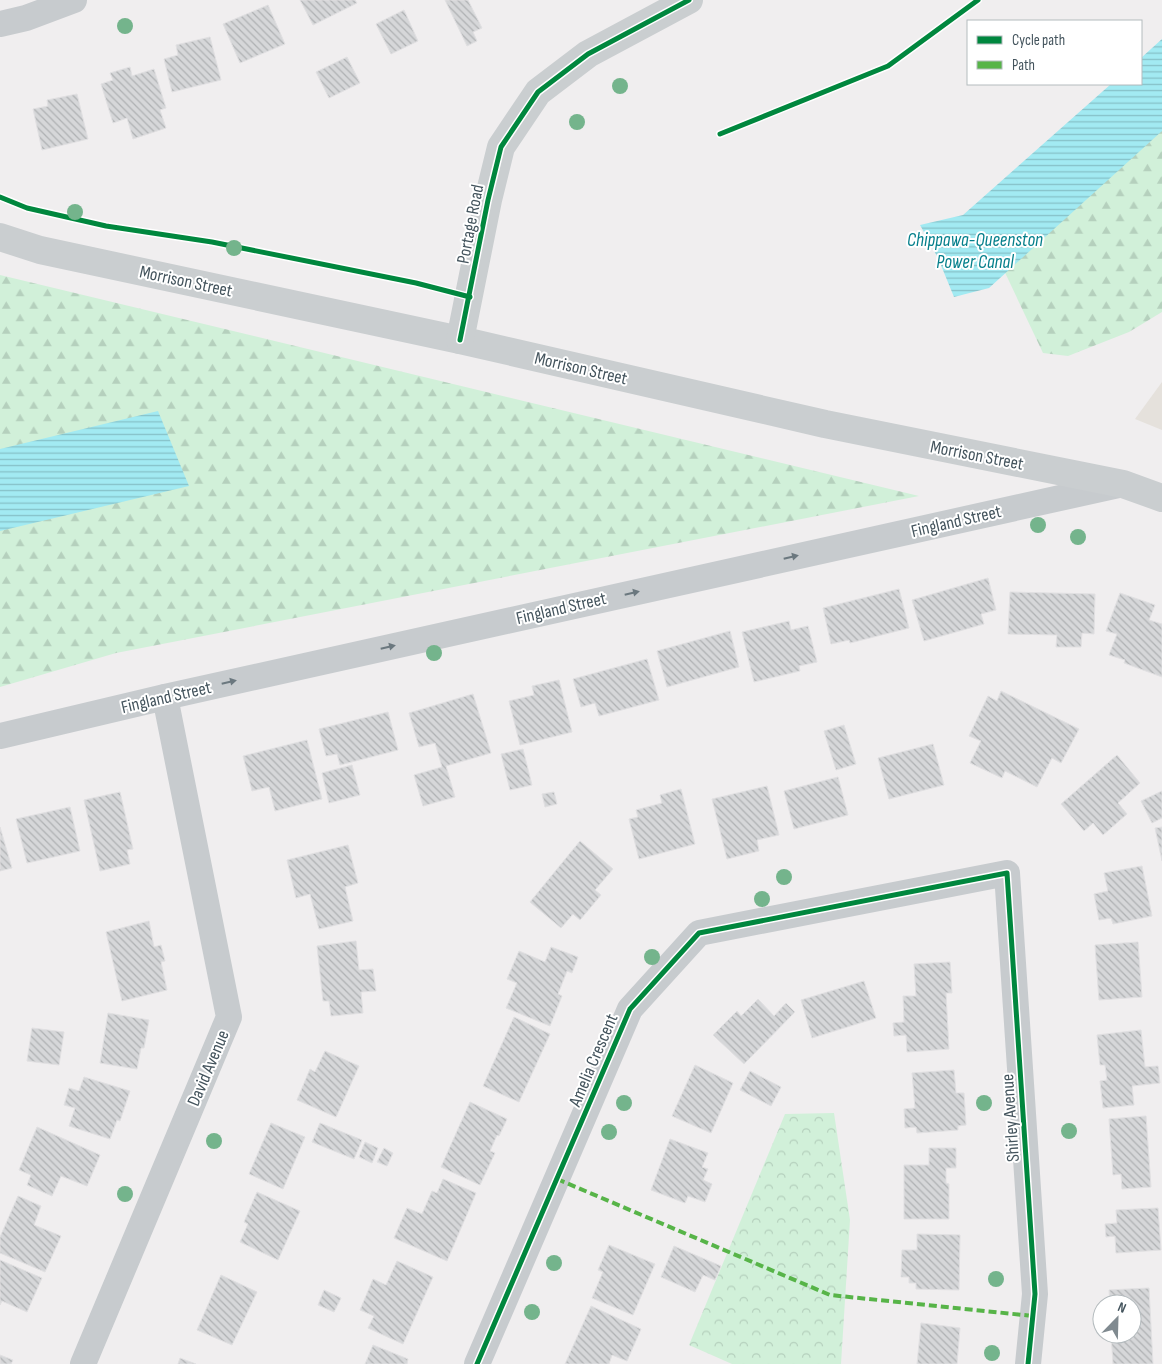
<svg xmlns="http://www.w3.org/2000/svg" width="1162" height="1364" font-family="'Sofia Sans Condensed',sans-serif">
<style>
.commercial{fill:#e5e1dc}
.forest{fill:url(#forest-firs)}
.park{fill:url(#park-crowns)}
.water{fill:url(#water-rules)}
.building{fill:url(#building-back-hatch);stroke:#e1e0e2}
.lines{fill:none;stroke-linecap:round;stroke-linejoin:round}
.street{stroke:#c7cbce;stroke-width:26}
.secondary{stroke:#caced0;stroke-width:28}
.quiet{stroke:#57b448;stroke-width:4;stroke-dasharray:8 4;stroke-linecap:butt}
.cycleway-casing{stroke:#fff;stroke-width:8}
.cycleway{stroke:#00873e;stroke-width:5}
.tree{fill:#74b48c}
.oneway{fill:#6b787f}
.labels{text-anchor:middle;stroke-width:4;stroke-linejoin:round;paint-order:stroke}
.street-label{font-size:18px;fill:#44545d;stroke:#fff}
.water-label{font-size:19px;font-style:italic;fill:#047f8b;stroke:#fff}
</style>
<defs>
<pattern id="forest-firs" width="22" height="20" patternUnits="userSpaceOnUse" patternTransform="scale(1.25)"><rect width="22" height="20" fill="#d1f0d9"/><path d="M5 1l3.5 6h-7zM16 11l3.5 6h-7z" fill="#b5d0bd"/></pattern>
<pattern id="park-crowns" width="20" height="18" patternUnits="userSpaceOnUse" patternTransform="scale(1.25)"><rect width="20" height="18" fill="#d1f0d9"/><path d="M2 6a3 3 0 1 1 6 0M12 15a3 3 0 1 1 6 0" fill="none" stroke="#b5d0bd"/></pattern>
<pattern id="water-rules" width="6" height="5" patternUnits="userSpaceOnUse" patternTransform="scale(1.25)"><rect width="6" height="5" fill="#a2eaf2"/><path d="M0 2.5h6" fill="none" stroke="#86c0c7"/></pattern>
<pattern id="building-back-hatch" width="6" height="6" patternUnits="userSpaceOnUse" patternTransform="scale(1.25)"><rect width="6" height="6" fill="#d6d7d9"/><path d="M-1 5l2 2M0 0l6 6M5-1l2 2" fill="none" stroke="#afb1b3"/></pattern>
</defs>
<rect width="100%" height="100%" fill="#f0eeef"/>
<path class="commercial" d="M1162 382V430L1135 419Z"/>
<g class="forest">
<path d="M1162 94V312L1129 332 1068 356 1043 353 991 243Z"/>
<path d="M0 275 919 496 116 653 0 687Z"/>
</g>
<path class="park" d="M834 1113 850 1220 841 1364H732L689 1345 785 1114Z"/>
<g class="water">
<path d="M1162 39V131L989 288 954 297 938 258 920 225 963 215 1111 84H1141V58Z"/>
<path d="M158 411 189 486 0 531V449Z"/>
</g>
<g class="building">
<path d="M300 0H355L357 3 313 25Z"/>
<path d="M445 0H468L482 28 473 32 477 41 467 46Z"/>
<path d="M268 5 285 44 240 63 223 24Z"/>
<path d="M404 10 418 41 391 54 376 24Z"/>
<path d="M210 37 221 80 172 92 164 59 178 55 176 45Z"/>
<path d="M347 57 360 83 329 98 316 72Z"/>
<path d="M130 67 132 76 154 69 166 108 160 110 166 128 133 139 127 118 113 123 101 84 113 80 110 73Z"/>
<path d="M77 94 88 139 42 150 33 109 48 106 47 100Z"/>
<path d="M988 578 996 610 981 614 984 624 924 641 912 600Z"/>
<path d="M899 589 909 628 850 643 849 640 831 644 823 608Z"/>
<path d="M1010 592 1095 594 1094 634 1082 633 1081 647H1056L1057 635 1008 634Z"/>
<path d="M1120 593 1155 605 1149 620 1162 624V677L1124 663 1125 660 1109 655 1117 634 1106 631Z"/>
<path d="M789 621 791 630 808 626 817 662 799 666 800 671 754 682 742 632Z"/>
<path d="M730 631 739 667 667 687 657 651Z"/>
<path d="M647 659 659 700 599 716 595 703 581 707 573 679Z"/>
<path d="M559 680 572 732 520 745 509 701 534 695 532 686Z"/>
<path d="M1001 691 1079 729 1061 763 1052 758 1037 787 1005 771 1002 778 970 763 981 741 969 736 988 696 997 701Z"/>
<path d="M473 694 491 753 446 766 455 797 423 806 414 775 442 767 435 743 419 747 409 713Z"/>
<path d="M388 712 398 750 340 765 337 754 326 756 319 729Z"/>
<path d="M844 725 856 764 836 770 824 731Z"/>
<path d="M307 740 322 799 275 811 269 787 252 791 243 756Z"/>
<path d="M933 744 944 785 889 799 878 758Z"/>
<path d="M523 749 532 785 510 790 501 754Z"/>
<path d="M1117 755 1140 783 1118 803 1127 814 1103 835 1093 823 1084 831 1061 804Z"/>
<path d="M352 765 360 795 329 803 322 773Z"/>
<path d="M838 777 848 815 794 829 784 791Z"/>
<path d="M767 786 779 835 757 840 759 851 727 859 712 799Z"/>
<path d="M681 789 695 844 639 859 629 819 638 817 636 810 662 803 660 795Z"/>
<path d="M1162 791V818L1152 823 1141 801Z"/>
<path d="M120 792 133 849 127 850 130 864 100 871 84 800Z"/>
<path d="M554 792 557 804 545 807 542 794Z"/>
<path d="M70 807 80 851 27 863 16 819Z"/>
<path d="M0 827 12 868 0 871Z"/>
<path d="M1162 827V861L1155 828Z"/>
<path d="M580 841 613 869 595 890 601 895 580 920 573 914 561 928 530 902Z"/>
<path d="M348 845 358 883 345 887 353 921 319 929 310 894 296 898 287 860Z"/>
<path d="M1142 866 1152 916 1113 924 1111 918 1099 920 1094 894 1108 891 1104 873Z"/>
<path d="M149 921 154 947 161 945 165 961 161 962 167 990 122 1001 106 932Z"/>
<path d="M356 941 359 970 373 969 376 991 361 992 363 1013 331 1016 329 1001H323L317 946Z"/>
<path d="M1138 942 1142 997 1099 1000 1095 945Z"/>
<path d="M551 947 578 957 572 973 567 971 558 994 562 996 550 1026 506 1008 517 983 507 979 519 951 545 962Z"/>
<path d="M950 962 952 993H946L949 1049 907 1052 906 1035 894 1036 893 1023 904 1022 903 996H916L914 964Z"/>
<path d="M864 981 876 1018 812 1038 801 1000Z"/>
<path d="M758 999 774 1016 786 1003 795 1012 744 1064 713 1035 737 1011 741 1016Z"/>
<path d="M108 1013 149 1020 144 1048H141L137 1069 100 1063Z"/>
<path d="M514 1017 550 1034 519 1102 483 1086Z"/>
<path d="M32 1028 64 1032 59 1065 27 1061Z"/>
<path d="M1141 1030 1145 1067 1158 1066 1160 1083 1132 1086 1134 1105 1103 1108 1100 1081 1107 1080 1105 1065H1100L1097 1035Z"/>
<path d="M325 1051 359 1066 336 1117 297 1100 310 1069 315 1072Z"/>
<path d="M695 1065 733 1083 711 1133 672 1116Z"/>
<path d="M954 1070 956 1093H964L966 1125 958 1126V1130L917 1133 916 1127 905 1128 904 1109 915 1108 912 1073Z"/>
<path d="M750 1071 781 1087 771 1106 740 1090Z"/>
<path d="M84 1077 130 1091 120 1121 117 1120 110 1139 69 1126 75 1108 64 1105 69 1088 79 1091Z"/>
<path d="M470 1102 507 1119 499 1136 497 1135 490 1151 495 1153 480 1185 441 1167Z"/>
<path d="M1146 1116 1151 1187 1122 1189 1121 1174 1113 1175 1109 1119Z"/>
<path d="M271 1123 305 1137 283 1189 249 1174Z"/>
<path d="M320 1123 362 1140 354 1159 312 1142Z"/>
<path d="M37 1127 100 1155 87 1186 61 1176 52 1196 27 1185 31 1175 19 1170Z"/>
<path d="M670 1139 708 1153 702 1167 708 1169 703 1180 712 1184 705 1202 688 1196 685 1203 651 1190Z"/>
<path d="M365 1142 378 1148 372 1163 359 1157Z"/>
<path d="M384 1148 393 1153 387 1166 377 1162Z"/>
<path d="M929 1148H956V1168H946V1183L949 1184V1219H904V1165H929Z"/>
<path d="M443 1179 476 1193 447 1261 394 1238 407 1208 422 1214 432 1191 437 1193Z"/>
<path d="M257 1192 300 1211 278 1260 240 1242 248 1224 244 1222Z"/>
<path d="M18 1196 41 1206 34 1225 61 1236 45 1272 0 1253V1237Z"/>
<path d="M1158 1208 1161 1250 1116 1253 1115 1236 1106 1237 1105 1224 1117 1223 1116 1210Z"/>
<path d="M917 1234 960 1235 959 1290 916 1289V1283H909V1277H901L902 1250H917Z"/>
<path d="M609 1245 655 1264 633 1315 592 1298 603 1272 598 1270Z"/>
<path d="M674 1246 721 1266 715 1280 703 1275 695 1292 661 1277Z"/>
<path d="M0 1260 42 1278 27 1312 2 1301 0 1305Z"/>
<path d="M397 1261 433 1277 403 1344 368 1328 374 1316 360 1310 373 1279 386 1285Z"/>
<path d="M221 1275 257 1292 232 1345 197 1330Z"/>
<path d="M1149 1288 1153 1364H1113L1111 1334H1132V1304H1110L1109 1290Z"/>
<path d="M324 1290 341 1298 334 1312 318 1305Z"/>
<path d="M591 1306 641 1329 627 1361 612 1355 609 1364H565Z"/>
<path d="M921 1323 960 1328 957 1364H917Z"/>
<path d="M373 1345 408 1359 407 1364H365Z"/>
<path d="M0 1355 13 1360 11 1364H0Z"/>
<path d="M180 1358 196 1364H178Z"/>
</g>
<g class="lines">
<g class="street">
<path d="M0 24 26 18 74 0"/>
<path d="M0 736 165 697 1123 484"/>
<path d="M83 1364 229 1017 165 697"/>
<path d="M477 1364 630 1009 699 933 1007 873 1035 1294 1028 1364"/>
</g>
<g class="secondary">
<path d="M0 237 40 250 460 340 825 424 1123 484 1162 498"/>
<path d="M460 340 488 200 501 147 538 92 588 54 689 0"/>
</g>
<path class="quiet" d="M557 1179 830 1295 1033 1316"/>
<g class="cycleway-casing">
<g id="cycleway">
<path d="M720 134 888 66 978 0"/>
<path d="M0 197 27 208 106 226 212 242 416 283 470 297"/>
<path d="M460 340 488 200 501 147 538 92 588 54 689 0"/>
<path d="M477 1364 630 1009 699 933 1007 873 1035 1294 1028 1364"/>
</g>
</g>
<use href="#cycleway" class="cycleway"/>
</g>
<g class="tree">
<circle cx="125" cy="26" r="8"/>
<circle cx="620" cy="86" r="8"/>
<circle cx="577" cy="122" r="8"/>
<circle cx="75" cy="212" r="8"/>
<circle cx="234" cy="248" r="8"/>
<circle cx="1038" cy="525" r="8"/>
<circle cx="1078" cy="537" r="8"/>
<circle cx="434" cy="653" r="8"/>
<circle cx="784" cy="877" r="8"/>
<circle cx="762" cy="899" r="8"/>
<circle cx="652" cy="957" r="8"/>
<circle cx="624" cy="1103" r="8"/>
<circle cx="984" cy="1103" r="8"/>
<circle cx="1069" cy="1131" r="8"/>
<circle cx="609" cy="1132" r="8"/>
<circle cx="214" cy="1141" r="8"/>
<circle cx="125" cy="1194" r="8"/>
<circle cx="554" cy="1263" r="8"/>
<circle cx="996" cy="1279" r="8"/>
<circle cx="532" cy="1312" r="8"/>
<circle cx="992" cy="1353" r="8"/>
</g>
<defs><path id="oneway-solid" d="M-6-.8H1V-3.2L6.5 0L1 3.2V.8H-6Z" transform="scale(1.25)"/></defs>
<g class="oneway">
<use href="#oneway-solid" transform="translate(791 557) rotate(-13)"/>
<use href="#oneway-solid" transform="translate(632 593) rotate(-13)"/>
<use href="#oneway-solid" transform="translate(388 647) rotate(-13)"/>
<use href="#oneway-solid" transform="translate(229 682) rotate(-13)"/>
</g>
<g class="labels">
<g class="street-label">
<text transform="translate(470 224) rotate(-79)" y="6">Portage Road</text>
<text transform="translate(186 281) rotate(12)" y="6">Morrison Street</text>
<text transform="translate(581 368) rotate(13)" y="6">Morrison Street</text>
<text transform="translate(977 455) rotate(11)" y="6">Morrison Street</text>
<text transform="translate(956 521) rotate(-13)" y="6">Fingland Street</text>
<text transform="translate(561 608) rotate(-13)" y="6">Fingland Street</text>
<text transform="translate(166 697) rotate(-13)" y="6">Fingland Street</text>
<text transform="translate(593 1060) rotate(-67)" y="6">Amelia Crescent</text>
<text transform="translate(208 1068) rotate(-67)" y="6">David Avenue</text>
<text transform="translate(1010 1118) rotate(-94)" y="6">Shirley Avenue</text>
</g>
<g class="water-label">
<text x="975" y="246">Chippawa-Queenston<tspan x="975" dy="22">Power Canal</tspan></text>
</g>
</g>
<rect x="967" y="20" width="175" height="65" fill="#ffffff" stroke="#b4bbbe"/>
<rect x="977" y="36" width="25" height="8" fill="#00873e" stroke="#b4bbbe"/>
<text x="1012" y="45" font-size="15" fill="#44545d">Cycle path</text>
<rect x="977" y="61" width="25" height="8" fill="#57b448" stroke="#b4bbbe"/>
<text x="1012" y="70" font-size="15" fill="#44545d">Path</text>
<g transform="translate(1117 1319) rotate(23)"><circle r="24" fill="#ffffff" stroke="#b4bbbe"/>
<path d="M0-4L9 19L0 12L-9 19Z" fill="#808a90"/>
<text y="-8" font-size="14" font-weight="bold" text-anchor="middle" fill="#44545d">N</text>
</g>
</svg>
